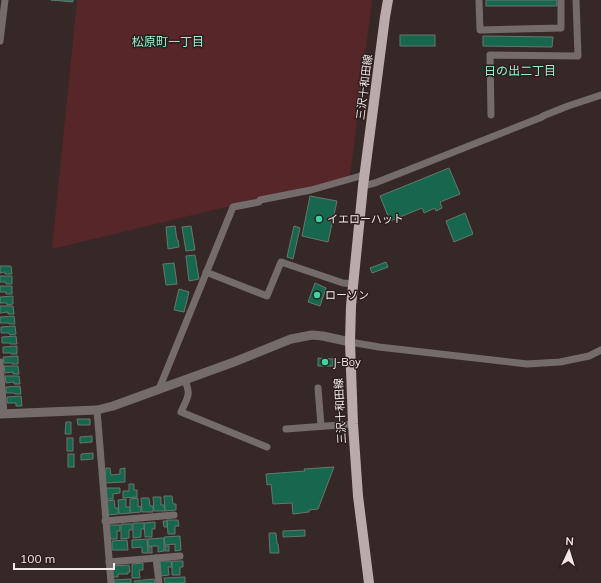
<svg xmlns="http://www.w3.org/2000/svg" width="601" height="583" font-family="Mulish,'Noto Sans JP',sans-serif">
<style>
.green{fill:#562628}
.building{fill:#16674e;stroke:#66766f}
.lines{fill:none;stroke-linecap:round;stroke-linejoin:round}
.minor{stroke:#736c6b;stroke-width:7}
.tertiary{stroke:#736c6b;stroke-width:9}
.primary{stroke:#baaaaa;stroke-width:10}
.poi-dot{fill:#3bd4a4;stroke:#2c1f1f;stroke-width:1.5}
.labels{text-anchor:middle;stroke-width:3;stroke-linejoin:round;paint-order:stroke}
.street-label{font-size:11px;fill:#f2e8e7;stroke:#2c1f1f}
.poi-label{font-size:11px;fill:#f2e8e7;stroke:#2c1f1f;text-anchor:start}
.neighbourhood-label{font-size:12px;fill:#97f1ce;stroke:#2c1f1f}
</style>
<rect width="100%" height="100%" fill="#372828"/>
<path class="green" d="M77 0H372L350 177 52 249Z"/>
<g class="building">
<path d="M51 0H73V2Z"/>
<rect x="486" y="0" width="71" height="6"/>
<rect x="400" y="35" width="35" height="11"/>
<path d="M483 36 553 37 552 47 483 46Z"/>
<path d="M449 168 460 194 440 202 442 208 436 211 435 208 424 213 422 208 390 221 380 196Z"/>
<path d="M310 196 337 201 328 242 302 236Z"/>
<path d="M465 213 473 234 454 242 446 221Z"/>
<path d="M175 226 177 240H178L179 247 168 249 166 227Z"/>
<path d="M191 226 195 250 186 251 182 227Z"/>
<path d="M294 226 300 228 293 259 287 257Z"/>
<path d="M195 255 199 279 189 281 186 256Z"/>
<path d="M386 262 388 267 372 273 370 268Z"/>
<path d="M174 263 177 284 166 285 163 264Z"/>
<path d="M0 266H11L12 274H5V272L0 273Z"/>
<path d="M0 276H12V284H6V282H0Z"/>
<path d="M315 283 326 288 320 306 308 302Z"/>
<path d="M0 286H12V294H6V292H0Z"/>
<path d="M179 289 189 292 184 312 174 310Z"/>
<path d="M13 296V304L7 305V303H0V297Z"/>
<path d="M0 306H13L14 314H8V312L0 313Z"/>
<path d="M14 316 15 324H9V323H0V317Z"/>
<path d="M15 326 16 334 10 335 9 333H1V327Z"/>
<path d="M16 336 17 344H10V343H2V337Z"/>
<path d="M17 346V354H11V353H3V347Z"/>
<path d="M18 356V364H12V363H4L3 357Z"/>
<path d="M318 358 333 359V366H318Z"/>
<path d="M4 366H18L19 374H13V372L5 373Z"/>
<path d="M5 376H19L20 384H14V382L6 383Z"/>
<path d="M20 386 21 394H15L14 393H6V387Z"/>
<path d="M21 396 22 406H16V403H7V397Z"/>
<path d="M77 419H90V425H78Z"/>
<path d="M66 422H71V434H65Z"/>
<path d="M92 436V442L80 443V437Z"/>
<rect x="67" y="438" width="6" height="13"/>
<path d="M93 453V459L81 460V454Z"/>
<rect x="68" y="454" width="6" height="13"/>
<path d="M334 467 318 509 309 510V512L293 514 292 503 273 504 271 484 267 485 266 474 305 471 304 469Z"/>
<path d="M106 468H110L111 475 120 474V469L125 468V482L105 483Z"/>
<path d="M129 484H134V490H137V497L123 498V491H129Z"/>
<path d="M106 488H120V493L113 494V499H106Z"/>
<path d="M164 496H172L173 504H176V510L165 511Z"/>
<path d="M153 497H161V505H164L165 511H154Z"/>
<path d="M138 498V507L141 506V512L130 513V499Z"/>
<path d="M141 498H149L150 506H153V512H142Z"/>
<path d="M126 499V507H130V513L119 514 118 500Z"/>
<path d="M114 500 115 508H118V514L107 515V501Z"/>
<path d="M167 520H178L179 526H175V534H168Z"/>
<path d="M163 521H167V527H164Z"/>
<path d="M155 522V529H152V537H145L144 523Z"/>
<path d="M133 523H144V529H141V537L133 538Z"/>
<path d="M121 524H132V530H129V538L121 539Z"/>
<path d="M109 525H120V531H117V539H110Z"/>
<path d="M305 530V536L283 537V531Z"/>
<path d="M269 533H276L277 544H278L279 553H270Z"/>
<path d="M180 536 181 550 175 551V544L165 545 164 537Z"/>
<path d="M164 538V551L158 552V546H148V539Z"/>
<path d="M147 539 148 553H142V547L132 548V540Z"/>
<path d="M127 540 128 550H112V541Z"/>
<rect x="165" y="546" width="4" height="5"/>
<rect x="149" y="547" width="3" height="6"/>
<path d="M160 561H171L172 567H168L169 575 161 576Z"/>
<path d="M172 561H183V567H180V575H172Z"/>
<path d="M143 563V570H139L140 578H132V564Z"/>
<path d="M129 565 130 572H128V574H118V577H113L112 566Z"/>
<path d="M185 577V583H165L164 578Z"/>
<path d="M131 579V583H114V580Z"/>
<path d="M154 579 155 583H135L134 581Z"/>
</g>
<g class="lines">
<g class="minor">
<path d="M479 0 480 30 561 28V0"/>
<path d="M0 41 5 0"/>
<path d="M491 115 490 55 578 56 576 0"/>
<path d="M363 186 375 183 542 117 543 116 568 106 601 95"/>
<path d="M206 272 267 296 281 262 343 283 354 284"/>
<path d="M350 342 379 347 527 364 560 362 589 356 601 350"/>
<path d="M0 362 4 414"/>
<path d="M185 380C191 396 188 396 181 412L267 447"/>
<path d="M318 388 321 426"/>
<path d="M159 389 233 207 259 202 260 200 311 190 364 175"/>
<path d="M97 410 111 583"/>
<path d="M286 429 353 424"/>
<path d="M105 521 174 515"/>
<path d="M156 558 159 583"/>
<path d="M109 562 180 556"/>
</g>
<path class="tertiary" d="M0 414 97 410 113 406 234 362 291 339 312 335 323 336 350 342"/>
<path class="primary" d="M369 583 358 496 353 424 350 342 351 306 363 186 385 17 388 0"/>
</g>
<g class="poi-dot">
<circle cx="319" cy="219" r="4"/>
<circle cx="317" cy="295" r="4"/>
<circle cx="325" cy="362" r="4"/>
</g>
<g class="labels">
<g class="street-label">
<text transform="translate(364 87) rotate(-83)" y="4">三沢十和田線</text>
<text transform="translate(340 411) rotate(-93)" y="4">三沢十和田線</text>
</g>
<g class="poi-label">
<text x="327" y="223">イエローハット</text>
<text x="325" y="299">ローソン</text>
<text x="333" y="366">J-Boy</text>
</g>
<g class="neighbourhood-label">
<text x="168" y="46">松原町一丁目</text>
<text x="520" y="75">日の出二丁目</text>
</g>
</g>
<g transform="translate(569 551) rotate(4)" stroke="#2c1f1f" stroke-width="3" paint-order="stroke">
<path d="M0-3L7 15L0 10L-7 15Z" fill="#f2e8e7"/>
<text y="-6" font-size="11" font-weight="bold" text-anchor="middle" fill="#f2e8e7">N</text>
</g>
<path d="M14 563v6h100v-6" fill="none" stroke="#f2e8e7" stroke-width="2"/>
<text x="20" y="563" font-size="12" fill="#f2e8e7" stroke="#2c1f1f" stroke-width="3" paint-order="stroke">100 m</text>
</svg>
